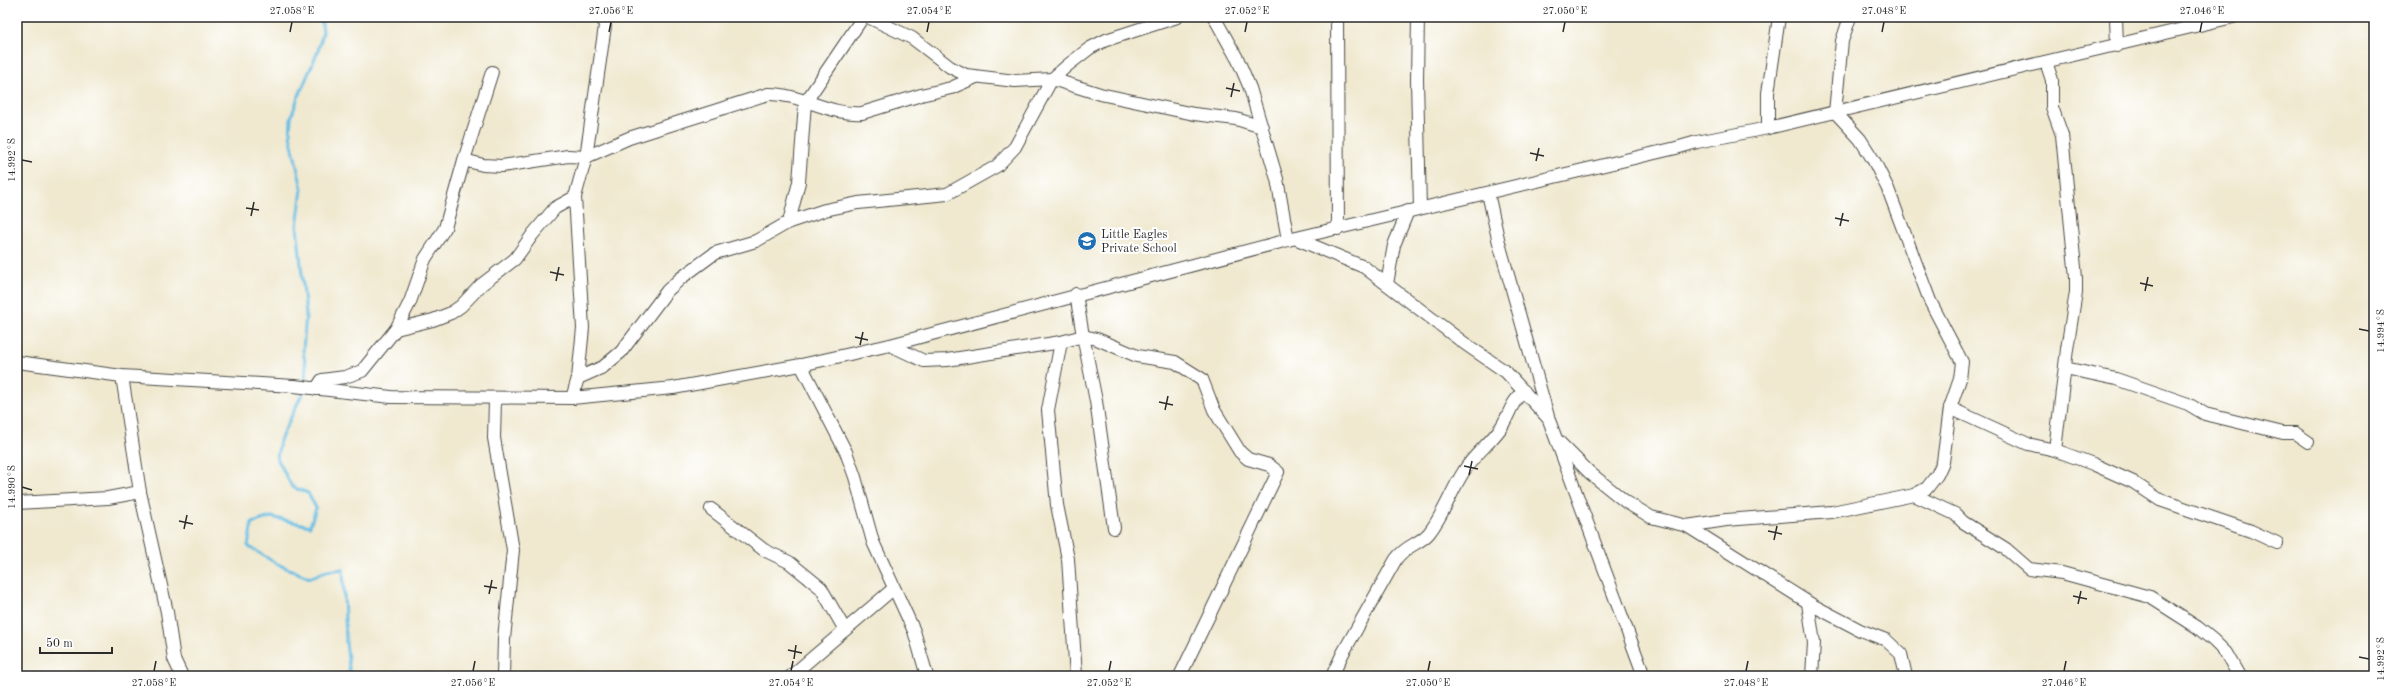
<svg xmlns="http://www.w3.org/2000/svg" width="2391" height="693" font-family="'Old Standard TT',serif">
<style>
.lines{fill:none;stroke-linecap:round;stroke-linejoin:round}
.stream{stroke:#67bee4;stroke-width:3}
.minor-casing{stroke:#494844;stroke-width:14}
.minor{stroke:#fff;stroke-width:12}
.ticks{fill:none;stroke:#2b2b2b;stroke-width:1.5}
.labels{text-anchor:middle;stroke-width:4;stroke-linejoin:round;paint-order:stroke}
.poi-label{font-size:12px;fill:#2b2b2b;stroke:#fff;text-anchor:start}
.neatline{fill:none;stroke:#2b2b2b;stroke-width:1.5}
.ticks-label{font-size:10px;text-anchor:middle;fill:#2b2b2b}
</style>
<rect width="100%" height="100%" fill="#fff"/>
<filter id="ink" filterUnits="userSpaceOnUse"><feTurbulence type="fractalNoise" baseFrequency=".025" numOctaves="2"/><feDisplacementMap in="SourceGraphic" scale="8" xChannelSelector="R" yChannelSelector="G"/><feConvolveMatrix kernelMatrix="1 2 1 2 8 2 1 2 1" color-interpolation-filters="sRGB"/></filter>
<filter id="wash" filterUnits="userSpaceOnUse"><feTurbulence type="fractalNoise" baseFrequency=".012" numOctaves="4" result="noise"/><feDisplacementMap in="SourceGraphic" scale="16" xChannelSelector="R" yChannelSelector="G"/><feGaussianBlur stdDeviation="0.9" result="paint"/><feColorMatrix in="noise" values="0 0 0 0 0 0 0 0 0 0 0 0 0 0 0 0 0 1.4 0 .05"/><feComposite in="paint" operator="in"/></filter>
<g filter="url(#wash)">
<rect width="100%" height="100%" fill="#f0e9d0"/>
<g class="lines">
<g class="stream">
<path d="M305 385 306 368 303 350 306 314 297 226 302 189 290 135 291 118 297 100 318 51 323 32 321 17"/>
<path d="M304 390 280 440 277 458 292 487 308 493 316 508 310 526 271 517 252 523 248 546 277 564 310 578 327 571 343 569 346 642 350 676"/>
</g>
</g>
</g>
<g filter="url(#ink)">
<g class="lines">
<g class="minor-casing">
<g id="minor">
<path d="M868 17 912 38 950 67 966 75 1015 81 1052 79 1100 94 1194 114 1236 119 1262 127"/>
<path d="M1214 17 1238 60 1250 88 1277 179 1288 240"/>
<path d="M1337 17 1338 229"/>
<path d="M1418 17 1417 80 1420 208"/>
<path d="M2116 17 2117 46"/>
<path d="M2046 62 2052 80V107L2062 135 2076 278V292L2067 349 2055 450"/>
<path d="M1768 128V93L1779 17"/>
<path d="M464 160 492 72"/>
<path d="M1488 193 1499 243 1549 420 1644 676"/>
<path d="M789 222 799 182 805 103 863 17"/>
<path d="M1297 239 1364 267 1464 343 1506 372 1547 417"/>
<path d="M1387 284 1394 245 1408 211"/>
<path d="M396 329 433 320 451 313 461 306 481 285 515 259 533 234 555 208 575 197"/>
<path d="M890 345 924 361 947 360 1061 342"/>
<path d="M17 362 122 376 294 386 391 397 572 398 673 388 801 365 890 345 1288 240 1676 148 1697 142 1768 128 2233 17"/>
<path d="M801 365 846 452 855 477 873 542 914 631 927 676"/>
<path d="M2065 368 2116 379 2188 404 2205 414 2283 433H2295L2308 442"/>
<path d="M578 378 603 367 621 352 667 291 681 278 715 253 756 241 789 222 825 210 858 203 947 194 997 166 1015 147 1052 79 1068 65 1090 48 1106 40 1177 17"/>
<path d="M316 389 322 380 345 377 362 371 396 329 410 302 425 259 445 228 464 160 483 165 502 166 568 156 586 157 629 138 768 94C800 93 830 116 862 113L921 95 951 88 976 77"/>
<path d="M572 398 578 378 583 328 575 197 586 157 605 26 603 17"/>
<path d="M495 399 494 438 513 550 504 639 503 676"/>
<path d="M1950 408 2028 444 2055 450 2093 464 2133 482 2160 500 2251 531 2277 543"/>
<path d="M1558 441 1590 473 1626 502 1651 517 1687 526 1814 606 1860 630 1886 640 1901 654 1906 676"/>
<path d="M140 492 167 612 174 659 182 676"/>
<path d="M1914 495 1955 514 1963 522 2006 549 2029 569 2062 573 2150 597 2197 627 2213 640 2226 653 2239 676"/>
<path d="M17 503 108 498 140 492 122 376"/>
<path d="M711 509 764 550 789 562 821 588 845 630"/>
<path d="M1687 526 1726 520 1832 512 1914 495 1927 488 1937 475 1943 462 1950 408 1960 379 1962 362 1930 301 1888 189 1874 161 1860 139 1835 112 1842 41 1850 17"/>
<path d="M1114 528 1096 401 1083 336 1097 339 1137 356 1175 362 1202 379 1214 410 1240 452 1248 459 1269 465 1278 472 1180 676"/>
<path d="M1808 603 1814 643 1812 676"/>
<path d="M791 676 893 589"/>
<path d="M1076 676 1068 559 1057 505 1048 410 1061 342 1083 336 1076 294"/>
<path d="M1332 676 1343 653 1396 559C1406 545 1420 544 1429 533 1444 514 1451 491 1464 471 1473 456 1489 444 1500 429 1510 415 1510 403 1524 391"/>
</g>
</g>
<use href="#minor" class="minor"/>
</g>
</g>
<path class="ticks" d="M290 32 292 22M609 32 611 22M927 32 929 22M1245 32 1247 22M1563 32 1565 22M1882 32 1884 22M2200 32 2202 22M1226 88 1240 91M1231 97 1234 83M1530 153 1544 156M22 160 32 162M1536 161 1539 148M246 208 259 210M251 216 254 202M1835 218 1849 221M1840 226 1843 213M550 272 564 275M556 281 559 267M2140 283 2153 286M2145 291 2148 277M2359 329 2369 331M855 337 868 340M860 345 863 332M1159 402 1173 405M1165 410 1168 396M1464 466 1478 469M1469 475 1472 461M22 487 32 490M179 521 193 524M184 529 187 515M1768 531 1782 534M1774 540 1777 526M484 586 497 588M489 594 492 580M2073 596 2087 599M2078 604 2081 591M788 650 802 653M2359 657 2369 659M794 659 796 645M154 671 156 661M473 671 475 661M791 671 793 661M1109 671 1111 661M1428 671 1430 661M1746 671 1748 661M2064 671 2066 661"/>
<defs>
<g id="school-disc" transform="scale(1)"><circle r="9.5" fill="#1f6fb2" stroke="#fff"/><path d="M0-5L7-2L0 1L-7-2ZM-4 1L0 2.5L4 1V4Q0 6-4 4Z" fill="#fff"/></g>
</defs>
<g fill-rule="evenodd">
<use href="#school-disc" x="1087" y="241"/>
</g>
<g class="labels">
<g class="poi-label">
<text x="1101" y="238">Little Eagles<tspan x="1101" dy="14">Private School</tspan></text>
</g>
</g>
<rect width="2391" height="693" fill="none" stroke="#fff" stroke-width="44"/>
<path d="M40 647v6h72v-6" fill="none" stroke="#2b2b2b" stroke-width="2"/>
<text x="46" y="647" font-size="12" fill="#2b2b2b" stroke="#ffffff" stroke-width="3" paint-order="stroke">50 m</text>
<rect x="22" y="22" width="2347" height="649" class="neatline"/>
<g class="ticks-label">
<text x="292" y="14">27.058°E</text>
<text x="611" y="14">27.056°E</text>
<text x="929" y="14">27.054°E</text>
<text x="1247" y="14">27.052°E</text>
<text x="1565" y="14">27.050°E</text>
<text x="1884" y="14">27.048°E</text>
<text x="2202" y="14">27.046°E</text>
<text transform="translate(11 160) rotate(-90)" y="4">14.992°S</text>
<text transform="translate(2380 331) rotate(-90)" y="4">14.994°S</text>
<text transform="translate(11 487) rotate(-90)" y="4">14.990°S</text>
<text transform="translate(2380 659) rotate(-90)" y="4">14.992°S</text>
<text x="154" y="686">27.058°E</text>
<text x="473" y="686">27.056°E</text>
<text x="791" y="686">27.054°E</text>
<text x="1109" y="686">27.052°E</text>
<text x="1428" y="686">27.050°E</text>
<text x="1746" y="686">27.048°E</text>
<text x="2064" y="686">27.046°E</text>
</g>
</svg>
